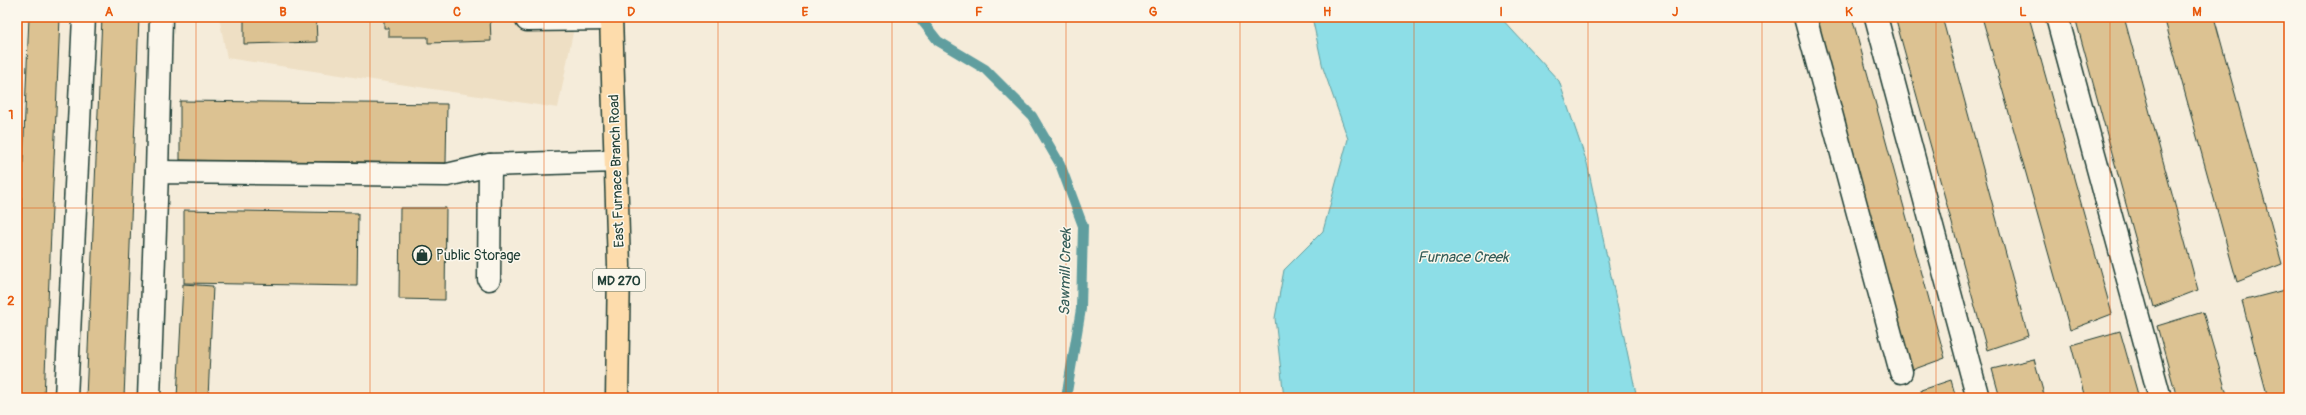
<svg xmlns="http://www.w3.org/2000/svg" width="2306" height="415" font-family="Pangolin,sans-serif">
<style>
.built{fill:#eedfc4}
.water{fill:#8ddee7;stroke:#619e9f}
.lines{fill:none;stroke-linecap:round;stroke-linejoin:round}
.stream{stroke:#619e9f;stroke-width:10}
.building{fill:#dcc292;stroke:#1f3d34}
.minor-casing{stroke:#1f3d34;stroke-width:25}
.major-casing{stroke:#1f3d34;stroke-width:25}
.minor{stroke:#fbf7ec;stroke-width:22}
.major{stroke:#fddcac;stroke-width:22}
.grid{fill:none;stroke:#e8590c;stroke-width:1;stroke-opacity:0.55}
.labels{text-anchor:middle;stroke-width:3;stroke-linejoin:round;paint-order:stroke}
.shield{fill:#fbf7ec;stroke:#61756b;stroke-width:1}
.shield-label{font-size:13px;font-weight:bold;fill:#1f3d34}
.street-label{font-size:14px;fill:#1f3d34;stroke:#fbf7ec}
.poi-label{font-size:14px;fill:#1f3d34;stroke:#fbf7ec;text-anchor:start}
.water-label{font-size:15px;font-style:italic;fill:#355d58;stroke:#fbf7ec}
.neatline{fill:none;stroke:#e8590c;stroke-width:1.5}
.grid-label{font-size:13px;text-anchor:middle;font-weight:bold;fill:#e8590c}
</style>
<rect width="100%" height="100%" fill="#f5ecda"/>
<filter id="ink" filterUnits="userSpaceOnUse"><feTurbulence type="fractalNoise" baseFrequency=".025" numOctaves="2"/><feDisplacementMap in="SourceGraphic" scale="8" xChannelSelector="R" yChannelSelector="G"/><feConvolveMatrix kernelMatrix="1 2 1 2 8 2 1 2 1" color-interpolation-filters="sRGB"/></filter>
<g filter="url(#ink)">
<path class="built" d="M219 17H576L558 108 227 58Z"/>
<path class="water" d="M1312 17H1500L1559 81 1587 163 1637 398H1284L1275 318 1284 270 1323 231 1348 139 1323 68Z"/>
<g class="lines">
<path class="stream" d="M919 17 938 41 985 69 1032 116 1060 164 1083 226 1081 309 1066 398"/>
</g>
<g class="building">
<path d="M29 17H60L44 398H17V303Z"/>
<path d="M102 17H139L124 398H86Z"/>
<path d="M244 17H316L317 42 244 44Z"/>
<path d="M389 17H490L491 41 428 43V37H389V28H384V20H389Z"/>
<path d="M1814 17H1852L1945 358 1912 370Z"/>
<path d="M1895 17H1942L2028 336 1987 350Z"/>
<path d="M1982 17H2029L2112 314 2070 330Z"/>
<path d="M2075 17H2124L2198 290 2154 307Z"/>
<path d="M2164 17H2214L2282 264 2237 282Z"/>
<path d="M180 101 447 104 446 163 180 160Z"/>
<path d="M400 208H446L445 300 399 299Z"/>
<path d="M184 210 358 213 357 286 184 283Z"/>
<path d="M183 284 213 286 208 398H177Z"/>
<path d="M2288 289 2289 398H2268L2242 301Z"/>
<path d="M2203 312 2228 398H2177L2157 326Z"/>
<path d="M2120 331 2139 398H2085L2071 345Z"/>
<path d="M2034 359 2045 398H2000L1992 369Z"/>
<path d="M1951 380 1956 398H1923L1921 390Z"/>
</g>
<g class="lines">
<g class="minor-casing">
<g id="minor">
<path d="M527 17V20L611 19"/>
<path d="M1805 17 1901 372"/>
<path d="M1876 17 1978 398"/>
<path d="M2057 17 2160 398"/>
<path d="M157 172 161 17"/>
<path d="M489 279 490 165"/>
<path d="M66 398 84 17"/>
<path d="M149 398 157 172 447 175 490 165 616 161"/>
</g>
</g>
<g class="major-casing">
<path id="major" d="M611 17 619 265 617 398"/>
</g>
<use href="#minor" class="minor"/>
<use href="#major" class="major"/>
</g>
</g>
<path class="grid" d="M196 17V398M370 17V398M544 17V398M718 17V398M892 17V398M1066 17V398M1240 17V398M1414 17V398M1588 17V398M1762 17V398M1936 17V398M2110 17V398M17 208H2289"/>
<defs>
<g id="shop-ring" transform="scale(1)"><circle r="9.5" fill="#fbf7ec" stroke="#1f3d34" stroke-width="1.5"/><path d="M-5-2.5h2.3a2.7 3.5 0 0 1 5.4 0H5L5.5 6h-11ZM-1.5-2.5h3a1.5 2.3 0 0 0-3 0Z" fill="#1f3d34"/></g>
</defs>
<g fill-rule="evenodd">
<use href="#shop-ring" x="422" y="255"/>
</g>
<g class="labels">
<rect class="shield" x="593" y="269" width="52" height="22" rx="3"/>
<g class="shield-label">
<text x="619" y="285">MD 270</text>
</g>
<g class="street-label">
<text transform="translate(616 171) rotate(-92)" y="5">East Furnace Branch Road</text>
</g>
<g class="poi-label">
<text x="436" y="260">Public Storage</text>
</g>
<g class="water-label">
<text x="1463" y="262">Furnace Creek</text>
<text transform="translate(1065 272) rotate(-89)" y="5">Sawmill Creek</text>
</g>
</g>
<rect width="2306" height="415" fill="none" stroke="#fbf7ec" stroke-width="44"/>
<rect x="22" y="22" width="2262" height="371" class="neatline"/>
<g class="grid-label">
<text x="109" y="16">A</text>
<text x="283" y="16">B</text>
<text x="457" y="16">C</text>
<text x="631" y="16">D</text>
<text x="805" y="16">E</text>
<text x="979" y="16">F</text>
<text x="1153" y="16">G</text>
<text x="1327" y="16">H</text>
<text x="1501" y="16">I</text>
<text x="1675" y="16">J</text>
<text x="1849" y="16">K</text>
<text x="2023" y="16">L</text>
<text x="2197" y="16">M</text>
<text x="11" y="119">1</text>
<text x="11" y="305">2</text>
</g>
</svg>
